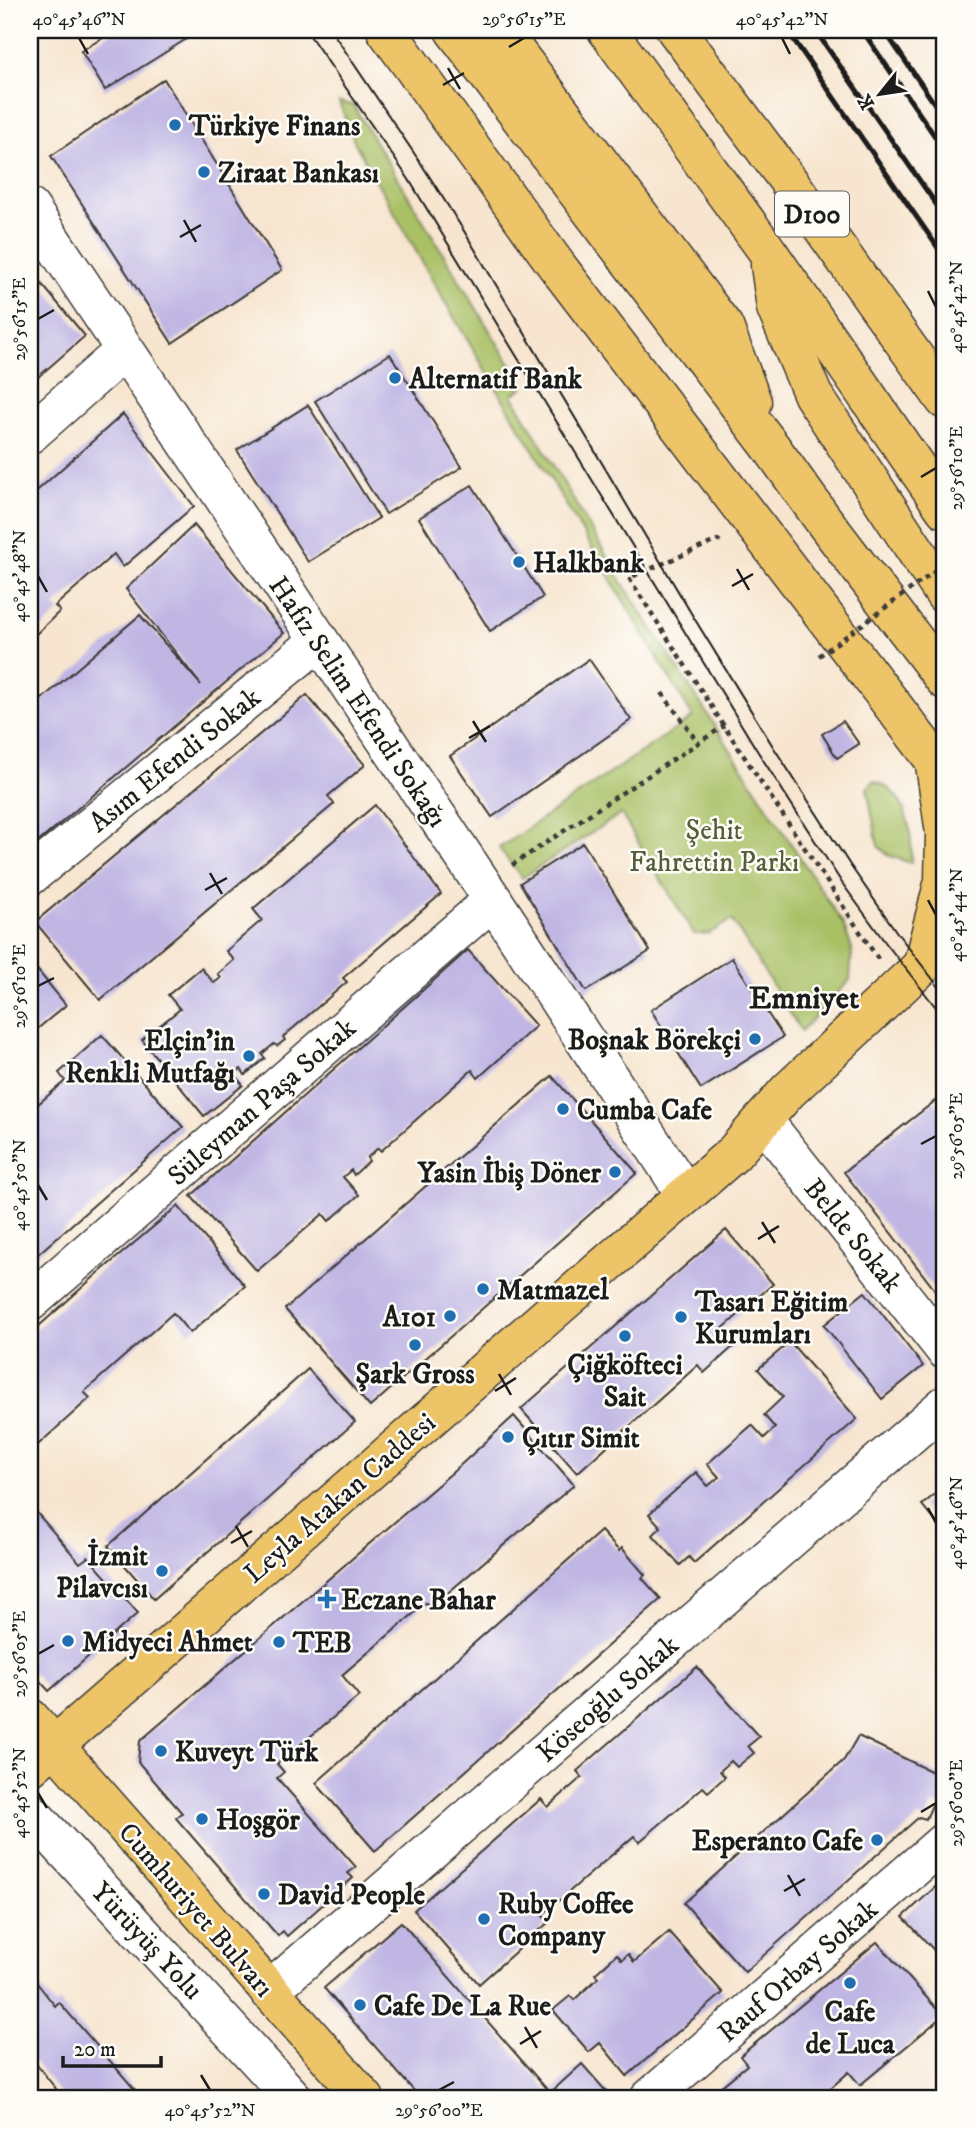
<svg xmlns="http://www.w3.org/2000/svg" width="975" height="2129" font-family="'IM FELL DW Pica',serif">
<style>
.green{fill:#a9c065;stroke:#626e40;stroke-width:2}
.building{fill:#bfb6e4}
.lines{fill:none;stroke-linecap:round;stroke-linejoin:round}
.minor-casing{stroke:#3d3a37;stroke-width:41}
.major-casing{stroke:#3d3a37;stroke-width:41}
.highway-casing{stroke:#3d3a37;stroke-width:41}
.path{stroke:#3d3a37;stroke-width:4.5;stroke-dasharray:5 5;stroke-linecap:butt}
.minor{stroke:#fff;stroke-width:38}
.major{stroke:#eec469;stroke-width:38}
.highway{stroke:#eec469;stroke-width:38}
.tram{stroke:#1c1c1c;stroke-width:2}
.rail{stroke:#1c1c1c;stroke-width:5}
.path-bridge{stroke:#3d3a37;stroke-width:4.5;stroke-dasharray:5 5;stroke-linecap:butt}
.ticks{fill:none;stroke:#1c1c1c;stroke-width:2.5}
.poi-dot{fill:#1f6fb2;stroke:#fdfcf7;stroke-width:2.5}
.labels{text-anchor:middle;stroke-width:5;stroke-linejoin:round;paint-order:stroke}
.shield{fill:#fdfcf7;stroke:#605f5e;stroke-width:2}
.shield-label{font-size:26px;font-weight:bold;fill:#1c1c1c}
.poi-label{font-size:28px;font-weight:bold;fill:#1c1c1c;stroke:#fdfcf7;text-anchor:start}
.street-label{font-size:28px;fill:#1c1c1c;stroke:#fdfcf7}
.park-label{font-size:28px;fill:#545e39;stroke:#fdfcf7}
.quarter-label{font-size:32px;font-weight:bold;fill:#1c1c1c;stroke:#fdfcf7}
.neatline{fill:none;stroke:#1c1c1c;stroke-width:2.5}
.ticks-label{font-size:18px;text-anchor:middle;fill:#1c1c1c}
</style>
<rect width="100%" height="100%" fill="#fdfcf7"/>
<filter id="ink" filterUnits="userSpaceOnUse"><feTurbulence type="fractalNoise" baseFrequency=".0143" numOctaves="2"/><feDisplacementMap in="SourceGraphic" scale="14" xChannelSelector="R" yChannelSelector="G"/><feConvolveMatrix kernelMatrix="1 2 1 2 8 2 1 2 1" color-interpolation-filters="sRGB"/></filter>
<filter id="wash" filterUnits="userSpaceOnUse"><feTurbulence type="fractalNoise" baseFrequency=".00686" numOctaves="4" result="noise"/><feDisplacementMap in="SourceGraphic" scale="28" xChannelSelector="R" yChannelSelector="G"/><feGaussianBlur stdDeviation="1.57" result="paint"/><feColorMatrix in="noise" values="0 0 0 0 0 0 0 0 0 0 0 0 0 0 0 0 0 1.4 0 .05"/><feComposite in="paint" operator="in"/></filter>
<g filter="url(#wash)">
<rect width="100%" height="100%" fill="#f7e5cf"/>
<g class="green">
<path d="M339 102 353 105 524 387 512 395 622 582 843 924 852 949 850 980 801 1031 732 920 708 934H694L621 814 522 878 499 848 693 717 443 299 355 143Z"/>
<path d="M874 781C907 791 913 833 911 863L888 855 878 846 867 788Z"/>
</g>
<g id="blocks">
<g class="building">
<path d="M116 30H183L188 38 105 90 81 51Z"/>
<path d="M164 79 282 270 172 343 51 156Z"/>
<path d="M30 270 85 336 30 384Z"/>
<path d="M390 354 462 467 386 514 315 401Z"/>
<path d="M308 405 379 518 308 562 237 450Z"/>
<path d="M123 414 194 506 123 567 114 554 55 606 60 611 30 640V497Z"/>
<path d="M472 485 543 597 490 631 419 518Z"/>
<path d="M194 525 284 633 30 849V709L140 615 201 685 126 589Z"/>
<path d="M589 659 631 720 492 817 450 756Z"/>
<path d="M307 695 365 765 328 796 334 804 100 1000 35 922Z"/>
<path d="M843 721 859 744 837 758 822 734Z"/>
<path d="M375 805 441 894 343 978 347 982 283 1037 285 1040 277 1046 274 1044 262 1054 265 1058 245 1075 241 1069 234 1074 243 1085 204 1116 142 1040 180 1009 168 995 201 968 214 983 221 978 218 974 234 960 226 951 262 920 253 909Z"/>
<path d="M583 843 650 951 586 991 520 883Z"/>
<path d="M468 950 536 1026 478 1078 472 1070 381 1151 378 1148 367 1158 369 1161 354 1175 351 1170 343 1177 359 1195 329 1221 323 1214 257 1271 191 1196Z"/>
<path d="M732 958 783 1037 701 1089 651 1010Z"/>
<path d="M30 961 66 1005 30 1035Z"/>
<path d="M102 1035 183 1127 30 1261V1111L65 1081 59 1073Z"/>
<path d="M552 1076 637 1173 370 1407 285 1309Z"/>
<path d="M935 1101 945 1115V1303L844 1172Z"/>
<path d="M178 1206 245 1286 190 1333 173 1313 84 1392 90 1398 30 1452V1334L95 1276Z"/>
<path d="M726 1230 773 1284 720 1331 734 1346 704 1373 698 1365 577 1473 521 1409Z"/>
<path d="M865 1292 923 1366 882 1399 824 1325Z"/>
<path d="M790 1342 857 1419 694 1563 689 1557 680 1565 653 1535 661 1527 649 1514 696 1472 708 1486 719 1477 707 1464 752 1425 764 1438 775 1428 764 1415 783 1397 758 1369Z"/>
<path d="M308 1369 355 1422 154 1599 108 1546Z"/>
<path d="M514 1416 574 1485 430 1608 426 1603 342 1675 359 1696 277 1764 284 1772 277 1778 356 1867 348 1873 353 1878 287 1936 283 1931 278 1936 176 1818 182 1813 138 1762 140 1741 454 1471Z"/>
<path d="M945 1486V1533L922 1505Z"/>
<path d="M30 1505 80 1563 88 1557 138 1613 49 1691 30 1670Z"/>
<path d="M601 1531 619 1551 622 1548 645 1575 642 1578 661 1599 375 1851 316 1783Z"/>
<path d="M697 1667 759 1737 748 1746 754 1753 737 1767 731 1761 720 1771 725 1777 708 1792 703 1787 639 1842 634 1836 542 1915 549 1922 479 1984 414 1910 541 1799 548 1807 582 1777 577 1771Z"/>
<path d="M858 1736 945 1778V1796L940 1806 932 1805 926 1819 919 1817 745 1972 684 1903 844 1760Z"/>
<path d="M945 1878V1962L903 1917Z"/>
<path d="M401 1922 550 2093 582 2064 612 2098 421 2099 324 1988Z"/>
<path d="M669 1932 723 1993 627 2076 600 2043 589 2052 553 2010 570 1996 574 2000 598 1978 595 1974 617 1954 622 1960 628 1954 634 1962Z"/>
<path d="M877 1942 943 2016 860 2085 849 2072 818 2099H692L701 2091 707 2098 747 2065 740 2056Z"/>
<path d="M30 1974 55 2006 59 2002 143 2099H64L30 2056Z"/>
</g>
</g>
</g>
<g filter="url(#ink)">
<use href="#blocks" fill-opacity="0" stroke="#3d3a37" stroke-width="2"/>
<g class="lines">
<g class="minor-casing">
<g id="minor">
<path d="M30 208 493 900 686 1195"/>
<path d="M30 434 124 351"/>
<path d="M30 876 319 641"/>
<path d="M763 1120 945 1350"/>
<path d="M30 1302 493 900"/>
<path d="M30 1812 294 2099"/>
<path d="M269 1991 945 1405"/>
<path d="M649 2099 945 1841"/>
</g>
</g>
<g class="major-casing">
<g id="major">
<path d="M386 30 557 266 945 774"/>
<path d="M454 30 768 443 824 521 945 680"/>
<path d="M499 30 724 327 752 402"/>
<path d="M922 966 944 881 945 833 934 758"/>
<path d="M30 1718 365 2099"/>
<path d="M30 1767 733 1154 788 1091 922 966 945 947"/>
</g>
</g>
<g class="highway-casing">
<g id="highway">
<path d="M607 30 768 252 945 509"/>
<path d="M676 30 810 210 945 400"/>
<path d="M770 265 776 308 813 395 945 595"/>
</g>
</g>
<g class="path">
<path d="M936 30 945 43"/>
<path d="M720 542 718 540 629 578 724 726 878 959"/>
<path d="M662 693 698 742"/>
<path d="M512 865 724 726"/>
</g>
<use href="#minor" class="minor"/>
<use href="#major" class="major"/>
<use href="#highway" class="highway"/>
<g class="tram">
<path d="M306 30 408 178 758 752 842 883 885 942 945 1019"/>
<path d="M331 30 422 165 464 231 694 618 774 748 850 865 898 934 945 995"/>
</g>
<g class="rail">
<path d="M787 30 945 258"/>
<path d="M815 30 945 217"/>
<path d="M862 30 945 151"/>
<path d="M884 30 945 119"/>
</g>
<path class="path-bridge" d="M819 656 945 564"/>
</g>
</g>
<path class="ticks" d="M79 38 88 54M782 38 790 54M509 47 524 38M448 68 460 89M443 85 464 73M184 220 196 242M180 237 201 225M928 291 936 307M38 319 54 310M921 477 936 468M737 569 749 590M38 576 47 592M732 586 753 574M473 721 486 742M469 738 490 726M210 873 222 894M205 890 227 878M928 900 936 915M38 986 54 978M921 1144 936 1136M38 1185 47 1200M762 1222 775 1243M758 1239 779 1226M499 1374 511 1395M495 1391 516 1378M928 1508 936 1523M236 1526 248 1547M231 1543 252 1531M38 1654 54 1645M38 1793 47 1808M921 1812 936 1803M788 1875 800 1896M784 1891 805 1879M525 2027 537 2048M520 2044 541 2031M201 2075 210 2090M439 2090 454 2082"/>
<g class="poi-dot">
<circle cx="175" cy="125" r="7"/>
<circle cx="204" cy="172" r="7"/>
<circle cx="395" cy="378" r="7"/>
<circle cx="519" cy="562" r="7"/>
<circle cx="755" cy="1039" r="7"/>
<circle cx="249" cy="1056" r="7"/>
<circle cx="563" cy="1109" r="7"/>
<circle cx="615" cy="1172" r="7"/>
<circle cx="483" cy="1289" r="7"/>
<circle cx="450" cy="1316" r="7"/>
<circle cx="681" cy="1317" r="7"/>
<circle cx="625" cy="1336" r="7"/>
<circle cx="415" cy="1345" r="7"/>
<circle cx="508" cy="1437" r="7"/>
<circle cx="162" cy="1571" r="7"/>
<path d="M323.5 1588.5h7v7h7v7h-7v7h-7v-7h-7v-7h7z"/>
<circle cx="68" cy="1641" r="7"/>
<circle cx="279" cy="1642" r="7"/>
<circle cx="161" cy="1751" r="7"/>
<circle cx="202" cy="1819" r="7"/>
<circle cx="877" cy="1840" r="7"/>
<circle cx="264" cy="1894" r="7"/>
<circle cx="484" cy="1919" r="7"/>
<circle cx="850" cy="1983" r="7"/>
<circle cx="360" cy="2005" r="7"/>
</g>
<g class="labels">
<rect class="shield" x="775" y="191.5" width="74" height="45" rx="5"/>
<g class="shield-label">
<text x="812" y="223">D100</text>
</g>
<g class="poi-label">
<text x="189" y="135">Türkiye Finans</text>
<text x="218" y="182">Ziraat Bankası</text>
<text x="409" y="388">Alternatif Bank</text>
<text x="533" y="572">Halkbank</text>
<text x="741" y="1049" text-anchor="end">Boşnak Börekçi</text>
<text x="235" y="1050" text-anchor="end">Elçin'in<tspan x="235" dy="32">Renkli Mutfağı</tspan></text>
<text x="577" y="1119">Cumba Cafe</text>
<text x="601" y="1182" text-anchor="end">Yasin İbiş Döner</text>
<text x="497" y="1299">Matmazel</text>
<text x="695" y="1311">Tasarı Eğitim<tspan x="695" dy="32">Kurumları</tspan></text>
<text x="436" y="1326" text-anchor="end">A101</text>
<text x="625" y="1374" text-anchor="middle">Çiğköfteci<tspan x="625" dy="32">Sait</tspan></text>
<text x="415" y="1383" text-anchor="middle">Şark Gross</text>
<text x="522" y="1447">Çıtır Simit</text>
<text x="148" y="1565" text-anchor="end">İzmit<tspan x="148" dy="32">Pilavcısı</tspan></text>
<text x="341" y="1609">Eczane Bahar</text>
<text x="82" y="1651">Midyeci Ahmet</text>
<text x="293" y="1652">TEB</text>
<text x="175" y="1761">Kuveyt Türk</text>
<text x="216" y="1829">Hoşgör</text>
<text x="863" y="1850" text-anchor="end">Esperanto Cafe</text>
<text x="278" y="1904">David People</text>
<text x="498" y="1913">Ruby Coffee<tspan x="498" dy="32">Company</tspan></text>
<text x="374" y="2015">Cafe De La Rue</text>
<text x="850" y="2021" text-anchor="middle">Cafe<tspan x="850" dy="32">de Luca</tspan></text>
</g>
<g class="street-label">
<text transform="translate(359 701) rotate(56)" y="10">Hafız Selim Efendi Sokağı</text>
<text transform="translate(174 759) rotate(-39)" y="10">Asım Efendi Sokak</text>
<text transform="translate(261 1101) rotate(-41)" y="10">Süleyman Paşa Sokak</text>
<text transform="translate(854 1235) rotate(51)" y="10">Belde Sokak</text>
<text transform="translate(339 1497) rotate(-41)" y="10">Leyla Atakan Caddesi</text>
<text transform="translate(607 1698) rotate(-41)" y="10">Köseoğlu Sokak</text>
<text transform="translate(197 1909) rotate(49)" y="10">Cumhuriyet Bulvarı</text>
<text transform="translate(148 1940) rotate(47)" y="10">Yürüyüş Yolu</text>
<text transform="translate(797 1970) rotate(-41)" y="10">Rauf Orbay Sokak</text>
</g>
<g class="park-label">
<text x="714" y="839">Şehit<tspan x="714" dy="32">Fahrettin Parkı</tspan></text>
</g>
<g class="quarter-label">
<text x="804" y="1008">Emniyet</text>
</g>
</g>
<rect width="975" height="2129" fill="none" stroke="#fdfcf7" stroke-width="77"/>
<g transform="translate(880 94) rotate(240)" stroke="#fdfcf7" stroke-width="5" paint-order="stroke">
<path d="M0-5L12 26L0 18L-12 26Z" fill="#1c1c1c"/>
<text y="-10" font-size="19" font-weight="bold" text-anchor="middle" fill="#1c1c1c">K</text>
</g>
<path d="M63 2056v10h98v-10" fill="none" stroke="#1c1c1c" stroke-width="3.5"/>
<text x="74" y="2056" font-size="21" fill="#1c1c1c" stroke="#fdfcf7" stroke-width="5" paint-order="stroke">20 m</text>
<rect x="38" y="38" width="898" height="2052" class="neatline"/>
<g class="ticks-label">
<text x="79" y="25">40°45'46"N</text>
<text x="524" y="25">29°56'15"E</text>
<text x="782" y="25">40°45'42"N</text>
<text transform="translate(956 307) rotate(-90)" y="6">40°45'42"N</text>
<text transform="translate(19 319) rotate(-90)" y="6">29°56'15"E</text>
<text transform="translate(956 468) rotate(-90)" y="6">29°56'10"E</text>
<text transform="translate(19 576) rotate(-90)" y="6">40°45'48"N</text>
<text transform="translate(956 915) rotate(-90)" y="6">40°45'44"N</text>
<text transform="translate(19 986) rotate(-90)" y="6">29°56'10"E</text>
<text transform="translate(956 1136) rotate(-90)" y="6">29°56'05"E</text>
<text transform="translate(19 1185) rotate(-90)" y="6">40°45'50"N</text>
<text transform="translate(956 1523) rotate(-90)" y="6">40°45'46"N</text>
<text transform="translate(19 1654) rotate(-90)" y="6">29°56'05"E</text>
<text transform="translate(19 1793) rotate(-90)" y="6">40°45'52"N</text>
<text transform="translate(956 1803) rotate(-90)" y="6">29°56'00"E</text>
<text x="210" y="2116">40°45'52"N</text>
<text x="439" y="2116">29°56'00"E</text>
</g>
</svg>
